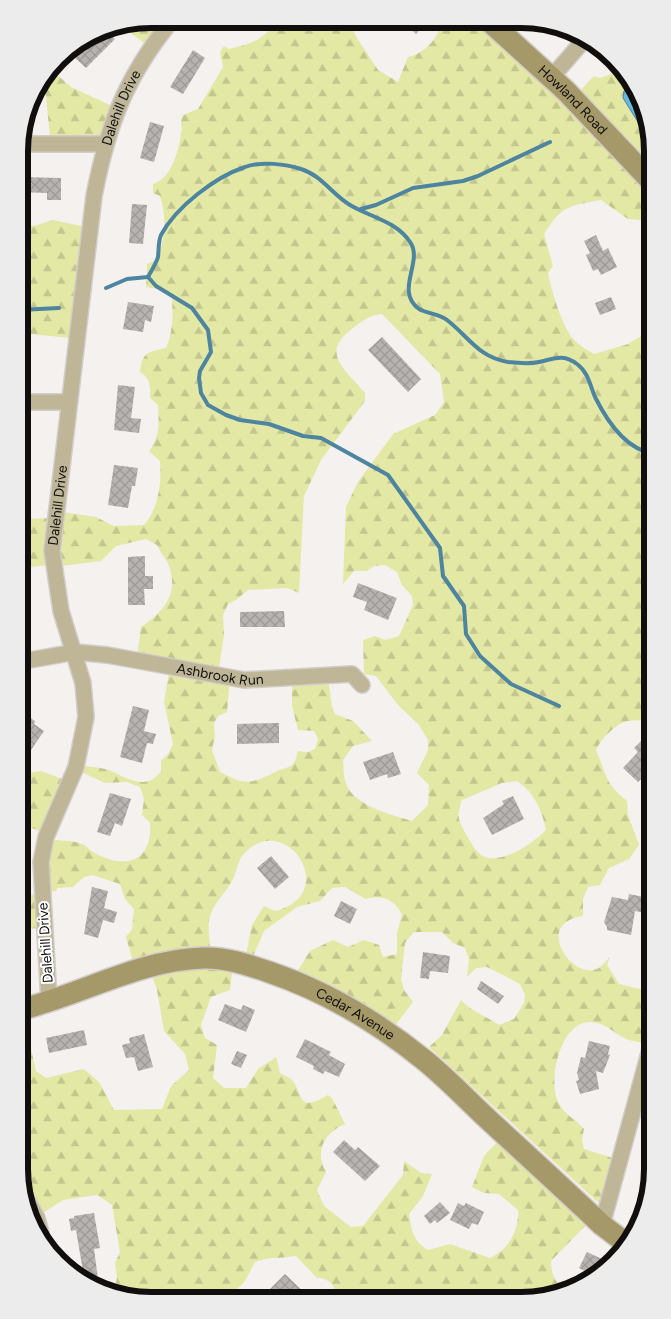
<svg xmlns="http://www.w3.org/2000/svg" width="671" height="1319" font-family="Figtree,sans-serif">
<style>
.forest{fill:url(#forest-firs);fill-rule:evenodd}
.water{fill:#67b8de;stroke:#4d85a0}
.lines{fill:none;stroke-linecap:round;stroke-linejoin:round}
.stream{stroke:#4d85a0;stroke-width:4}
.building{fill:url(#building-cross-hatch)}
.street-casing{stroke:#d1cdca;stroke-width:18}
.secondary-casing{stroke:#d1cdca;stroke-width:24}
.street{stroke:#beb697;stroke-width:15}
.secondary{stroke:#a59869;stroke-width:21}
.labels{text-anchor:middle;stroke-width:4;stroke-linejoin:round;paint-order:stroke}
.street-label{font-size:14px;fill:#110f0e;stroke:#fff}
.rim{fill:none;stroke:#110f0e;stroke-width:6}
</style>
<defs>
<pattern id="forest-firs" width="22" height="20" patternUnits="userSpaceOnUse" patternTransform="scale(1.25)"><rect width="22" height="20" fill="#e4e8a5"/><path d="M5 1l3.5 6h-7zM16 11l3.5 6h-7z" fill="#c3c68d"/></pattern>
<pattern id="building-cross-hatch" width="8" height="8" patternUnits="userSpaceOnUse" patternTransform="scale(1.25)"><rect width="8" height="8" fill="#b7b3b1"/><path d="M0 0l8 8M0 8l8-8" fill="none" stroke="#9c9997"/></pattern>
</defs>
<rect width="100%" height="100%" fill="#f5f1ee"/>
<g class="forest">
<path d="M148 19 159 30 147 45 120 25Z"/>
<path d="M277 20H348L357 38 378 70 398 82 408 57C426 53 438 38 442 21H488L579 92 594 76 600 78 620 71 632 89 633 100 648 123 652 151V228L641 220 628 219 601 200C569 206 562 205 544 234L553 266 548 273C551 289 563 330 575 341 580 346 588 350 594 354L628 344 641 336 652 316V718C644 721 637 720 628 721 615 724 602 738 596 750 607 775 604 783 627 801L628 815 639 845 629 859 609 868 600 885 588 887 583 899V916C532 923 573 983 599 968 603 965 607 960 610 957L607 965 619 984 652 992V1035L648 1044C640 1042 629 1041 622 1037 611 1030 602 1021 588 1022 559 1025 548 1081 558 1102 565 1116 575 1118 584 1129L582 1140 584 1149 613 1158 601 1205 429 1047 442 1035 461 1000C472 1012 486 1016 499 1025L514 1019 524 1003 525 995 520 984 487 967 476 968 467 977 469 959 465 948 453 943 442 932H414L405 943 401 979 404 990 413 1002 391 1031 297 972 310 951 333 940 348 947 364 940 379 945 383 957 397 954V933L402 915C395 899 382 894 365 899L345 887 332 888 320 901 297 907 264 931 252 959 246 955 252 925 264 906 275 911C344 893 283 806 242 856 238 862 236 871 234 877 228 891 214 902 210 916 207 926 210 940 210 950L234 957 230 990 211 997 201 1025 205 1038 217 1045 213 1078 224 1088H246L258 1069 276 1057 280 1073C283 1075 288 1077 291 1079 305 1094 295 1114 328 1095L332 1098 345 1124C324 1133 314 1151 326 1172L317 1190 324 1206 351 1227 363 1226 403 1175 404 1161 421 1173 432 1174 423 1196 409 1214C411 1230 414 1242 428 1250L450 1244 490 1258C509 1249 519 1231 518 1210L499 1194 484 1193 472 1187 484 1156 498 1141 588 1223 551 1261C551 1273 555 1285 567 1290L562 1293 520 1300H340C334 1288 332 1278 317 1278L296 1256C281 1259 269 1256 255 1262L245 1281 227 1299H133L115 1288 117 1277 115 1263 120 1252 112 1205 97 1195 63 1200 37 1217 22 1190 19 1168V1007L22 1009 36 1071 46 1078 84 1069 99 1082 114 1110 162 1109 171 1086 189 1070 185 1054 164 1031 157 990 147 963 134 965 126 937 132 929 134 909 125 899 120 884 92 875 84 877 73 887 57 888 56 891 43 893 42 928 19 929V897L42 893 48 839C58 841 73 840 82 844 87 846 90 851 95 853 125 870 153 862 150 823L142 815 144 799 140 787 127 782 105 783 77 770 79 765C89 767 103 767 113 772 130 780 148 790 161 771V761L168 754 173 744 164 702 170 667 137 657 141 627C162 613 178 596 170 569 168 560 160 553 157 545L146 539 116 546 101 561 54 567 49 565 22 568 19 571V519L53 518 56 511 96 517 114 526 144 525C158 510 162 482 160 461L149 451C160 437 159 423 158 405L150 398C151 388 150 377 140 372 142 352 148 352 166 348 173 332 173 316 172 298L163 290 146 287 147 264 157 260C165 241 167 216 160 196L153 193V184C172 178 178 152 181 134 183 126 179 123 183 115L198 109 223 67 220 52 224 46 229 49C251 44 265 39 277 20ZM382 314 440 374 444 402 435 415 393 434 358 482 346 507 343 584 354 571H367L374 566 385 565 397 572 402 585 412 596 413 605 399 636 385 640 375 636 363 640 364 674 376 676 398 705 419 725 428 740V750L417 773 429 785 428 805 412 821C392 815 352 805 346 783 343 776 344 767 343 760L353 746 372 741 353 721 335 714 332 707 328 677 292 681V706L298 730 314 731 318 739 315 749 308 752 298 751C293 771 290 765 275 772 249 785 246 785 220 772L212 750 215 736 214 723 218 716 227 712 230 678 218 674 224 635 223 615 228 604 236 600 248 590 287 588 299 593 304 496 321 460 365 401V393C346 370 319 353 352 329 362 321 369 315 382 314ZM517 781C534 792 542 810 546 830 533 843 508 861 488 858 477 856 472 844 467 836 458 819 456 817 462 800L502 783Z"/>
<path d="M53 66V71L71 87 114 107 104 137H50L44 77Z"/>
<path d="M53 220 86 227 71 338 20 333V221L23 225 34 226Z"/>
<path d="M19 768 27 773 41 771 70 782 43 833 19 822Z"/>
</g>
<path class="water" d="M633 90 645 109 650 134 646 135 623 98 624 91Z"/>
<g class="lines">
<g class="stream">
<path d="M361 209 376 205 413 188 463 181 478 176 550 142"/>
<path d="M148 277 156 286 192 308 208 330 211 352 200 371 199 378 201 393 208 405 226 415 240 420 269 424 303 436 321 438 388 475 440 548 443 576 464 606 466 634 480 656 511 684 559 706"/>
<path d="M106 288 127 279 148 277C151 271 156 264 158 257 159 249 158 242 161 235 176 207 215 177 245 167 261 161 286 164 301 169 321 175 333 195 350 205 370 217 396 221 410 242 424 261 394 291 419 309 428 314 440 314 447 320 469 337 478 357 508 362 517 363 530 364 539 362 554 359 563 353 577 364 588 372 590 385 595 397 606 419 625 449 652 453"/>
<path d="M20 310 59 308"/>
</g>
</g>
<g class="building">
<path d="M400 20H428L416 34Z"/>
<path d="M102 28 115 39 86 68 75 58Z"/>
<path d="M193 50 205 58 183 94 170 87Z"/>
<path d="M150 122 164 126 154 162 140 158Z"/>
<path d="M20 177 61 178V200H47V193L20 192Z"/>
<path d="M132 204 147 205 143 244 129 243Z"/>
<path d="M596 235 603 251 608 248 617 267 601 275 598 269 593 271 586 255 590 253 584 241Z"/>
<path d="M611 297 616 309 600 315 595 303Z"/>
<path d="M128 302 154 306 151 322 145 320 143 332 123 329Z"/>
<path d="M382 337 421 379 408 392 368 350Z"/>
<path d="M118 385 135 387 131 418 141 419 139 433 114 430Z"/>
<path d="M114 465 138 468 135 486H132L128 508 108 505Z"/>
<path d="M145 556V576H153V589H144L145 605H128V557Z"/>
<path d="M358 583 397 598 388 620 364 610 367 602 353 597Z"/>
<path d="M284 611 285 627H240V612Z"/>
<path d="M133 706 149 710 144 731 156 734 153 744 147 743 142 763 120 757Z"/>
<path d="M19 710 35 721 34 724 44 731 29 753 19 746 24 738 19 735Z"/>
<path d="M279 723V743L237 744V724Z"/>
<path d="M652 737V769L638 782 623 768 638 752 634 748 641 741 645 744Z"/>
<path d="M393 752 401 774 388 778 387 774 370 780 363 762Z"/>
<path d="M110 793 131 799 122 826 115 823 110 836 97 832Z"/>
<path d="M513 796 524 819 492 835 483 818 504 804 502 801Z"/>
<path d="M271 856 289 877 275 889 257 868Z"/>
<path d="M92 887 108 891 104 908 117 912 114 923 103 920 98 938 84 934Z"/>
<path d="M629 894 649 898 646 913 635 911 631 935 607 930V927L604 922 612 897 628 900Z"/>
<path d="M341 901 357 909 350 924 334 916Z"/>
<path d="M423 952 450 956 448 973 430 971 429 979 420 978Z"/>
<path d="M481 981 504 996 498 1004 477 989Z"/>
<path d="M225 1004 241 1010 243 1005 255 1010 246 1032 218 1020Z"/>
<path d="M84 1030 87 1045 49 1053 46 1038Z"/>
<path d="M144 1034 153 1067 138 1071 134 1057 126 1058 122 1045 130 1043 129 1038Z"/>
<path d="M305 1039 331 1052 329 1055 345 1064 339 1077 325 1071 323 1074 313 1069 314 1066 296 1057Z"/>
<path d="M589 1041 610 1046 608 1054 610 1055 603 1073 596 1071 599 1089 580 1094 576 1081 579 1080 577 1073 581 1057 585 1058Z"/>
<path d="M237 1051 247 1055 241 1068 231 1064Z"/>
<path d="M344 1140 355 1150 358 1147 380 1166 365 1181 333 1152Z"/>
<path d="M440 1202 450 1213 437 1223 435 1220 430 1224 424 1216Z"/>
<path d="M458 1203 464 1206 466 1203 484 1212 478 1225 472 1223 469 1229 450 1220Z"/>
<path d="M94 1213 100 1248 94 1249 98 1279 91 1280 84 1277 76 1230 71 1231 69 1219 74 1218V1216Z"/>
<path d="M587 1252 604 1260 601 1266 590 1274 579 1268Z"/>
<path d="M285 1274 312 1300H277L268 1291Z"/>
</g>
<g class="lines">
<g class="street-casing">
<g id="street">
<path d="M551 78 584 40"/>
<path d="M20 144H105"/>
<path d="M20 402H69"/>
<path id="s1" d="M19 662 75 652 107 655 244 680 352 674 362 685"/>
<path id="s2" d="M49 1001 41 862 46 837 76 767 86 717 83 683 61 611 52 551 94 196C108 124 126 76 173 19"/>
<path d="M23 1193 37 1218 41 1233"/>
<path d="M602 1225 652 1042"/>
</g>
</g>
<g class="secondary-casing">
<g id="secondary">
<path id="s3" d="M489 21 566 91 652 182"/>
<path id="s4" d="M19 1010C81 995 138 960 203 958 225 957 249 965 269 972 325 991 377 1022 423 1059 447 1078 469 1102 492 1123 529 1157 566 1191 602 1225L627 1244"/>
</g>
</g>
<use href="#street" class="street"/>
<use href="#secondary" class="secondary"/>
</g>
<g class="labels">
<g class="street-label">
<text dy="5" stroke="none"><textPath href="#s3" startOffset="115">Howland Road</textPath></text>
<text dy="5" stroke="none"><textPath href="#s2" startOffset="912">Dalehill Drive</textPath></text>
<text dy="5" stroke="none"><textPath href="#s2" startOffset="508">Dalehill Drive</textPath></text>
<text dy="5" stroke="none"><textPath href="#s1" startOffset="204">Ashbrook Run</textPath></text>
<text transform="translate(45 943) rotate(-94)" y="5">Dalehill Drive</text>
<text dy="5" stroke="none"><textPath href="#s4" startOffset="356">Cedar Avenue</textPath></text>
</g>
</g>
<path d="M0 0H671V1319H0ZM151 28H521A123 123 0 0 1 644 151V1169A123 123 0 0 1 521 1292H151A123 123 0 0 1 28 1169V151A123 123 0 0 1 151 28Z" fill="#ececec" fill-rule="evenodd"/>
<path class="rim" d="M151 28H521A123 123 0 0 1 644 151V1169A123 123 0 0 1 521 1292H151A123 123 0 0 1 28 1169V151A123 123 0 0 1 151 28Z"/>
</svg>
